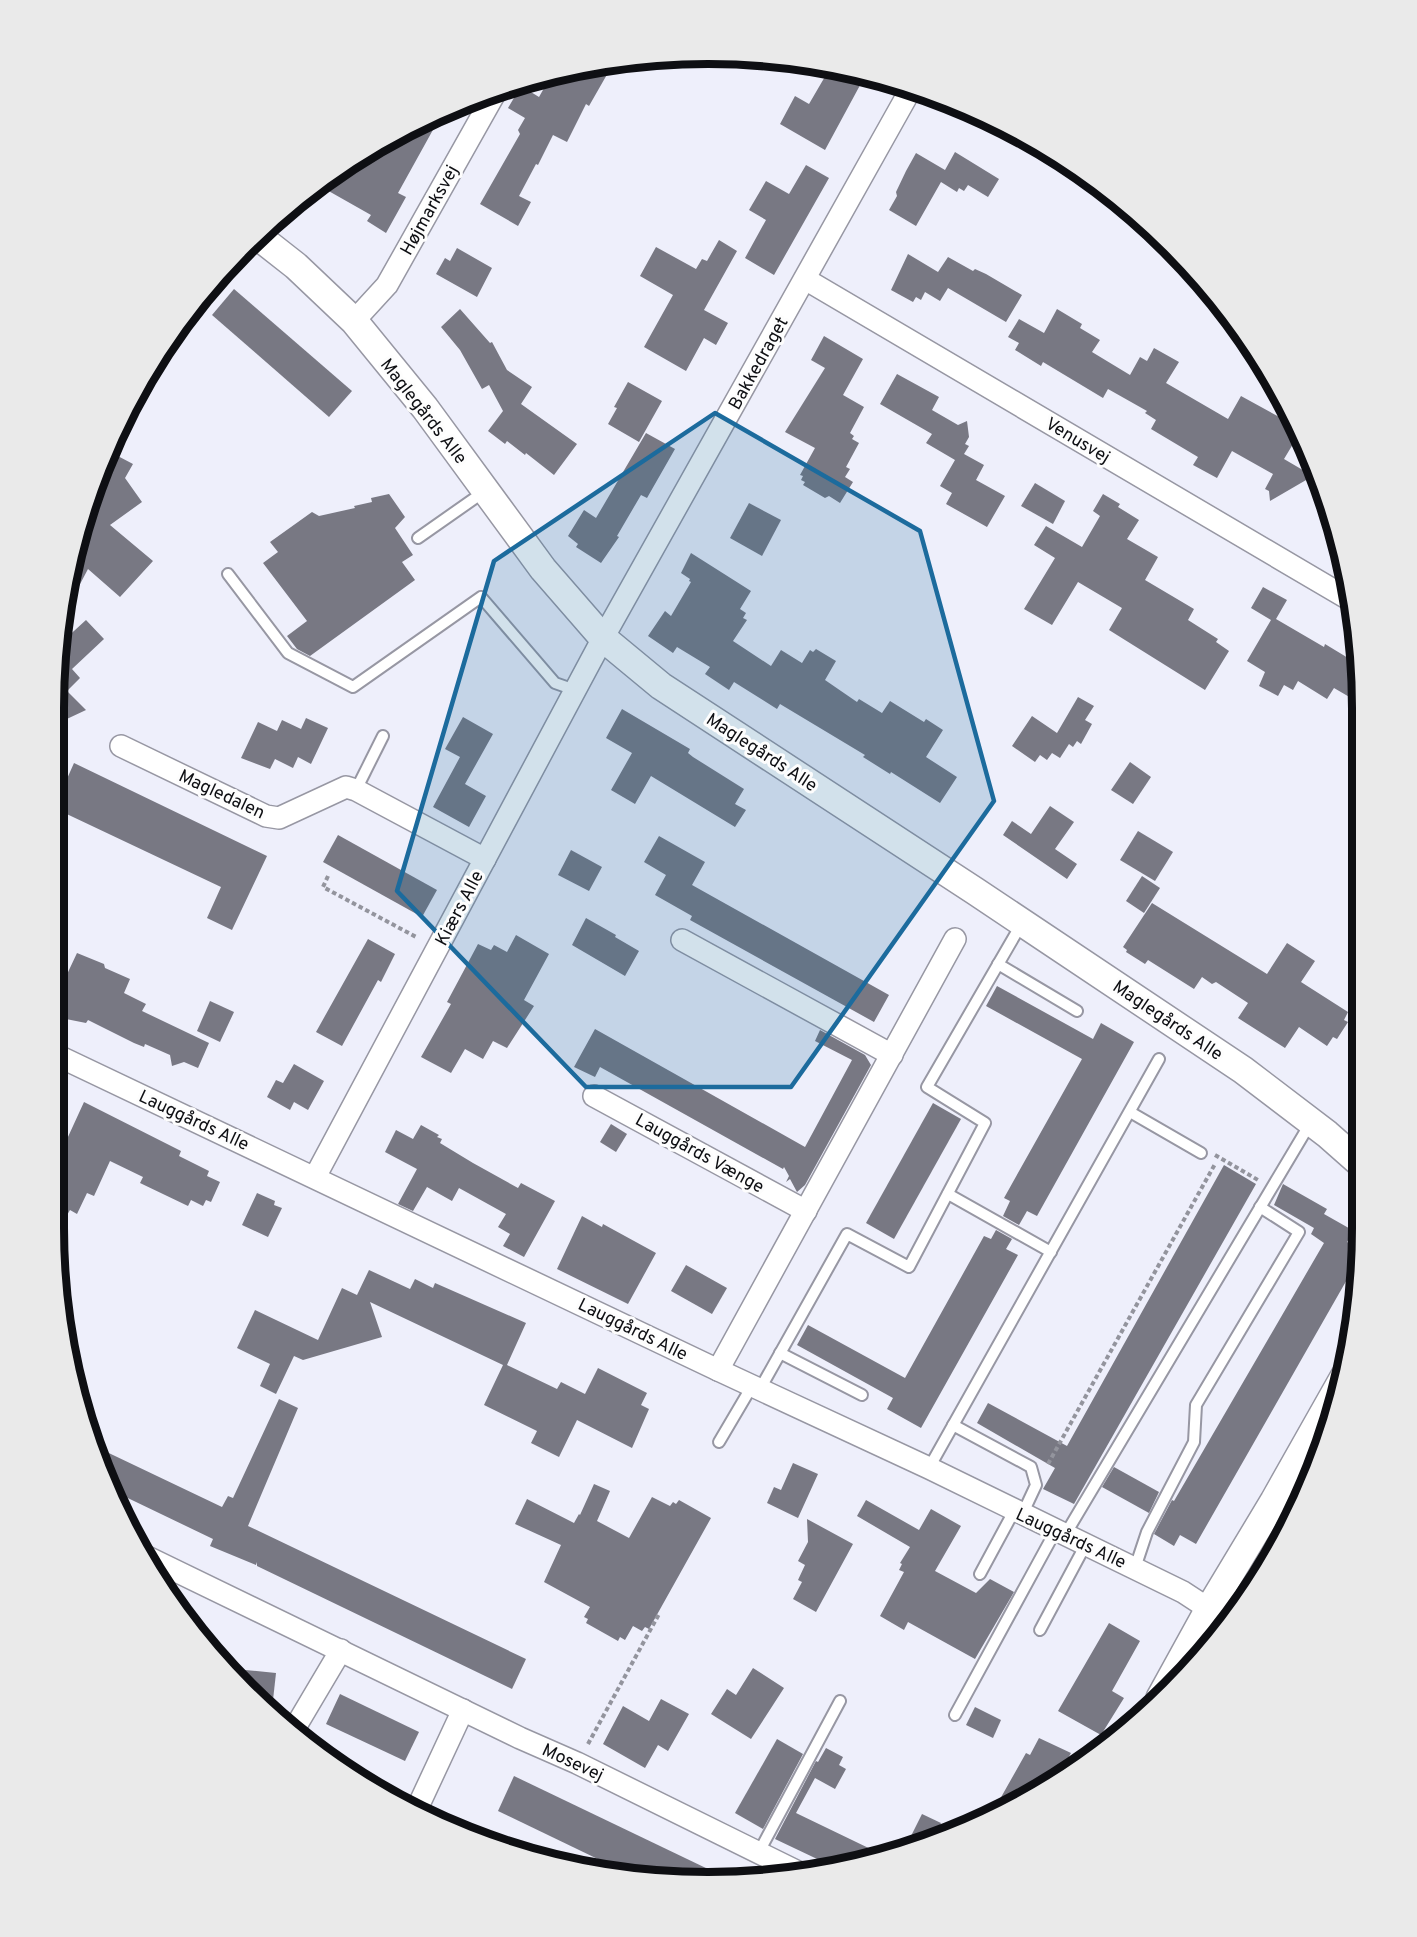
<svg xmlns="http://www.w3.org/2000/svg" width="1417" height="1937" font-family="Overpass,sans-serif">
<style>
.building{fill:#787883}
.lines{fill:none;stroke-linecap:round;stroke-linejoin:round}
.service-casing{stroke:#9797a3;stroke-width:14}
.minor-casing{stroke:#9797a3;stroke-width:24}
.tertiary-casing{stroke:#9797a3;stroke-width:30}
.path{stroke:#93949d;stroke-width:4;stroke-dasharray:4.5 3;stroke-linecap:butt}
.service{stroke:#fff;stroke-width:10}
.minor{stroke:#fff;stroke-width:21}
.tertiary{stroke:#fff;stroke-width:27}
.marked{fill:#1c6b9d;fill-opacity:0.2;stroke:#1c6b9d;stroke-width:4.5;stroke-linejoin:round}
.labels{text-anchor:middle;stroke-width:6;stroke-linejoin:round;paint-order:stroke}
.street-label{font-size:18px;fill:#0e0f13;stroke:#fdfdfd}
.rim{fill:none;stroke:#0e0f13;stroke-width:8}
</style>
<rect width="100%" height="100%" fill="#eeeffb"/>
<g class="building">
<path d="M613 64 589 106 586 104 567 142 553 135 538 165 536 164 519 196 531 202 518 226 480 204 520 134 518 130 525 118 508 108 521 86 539 97 552 74Z"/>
<path d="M830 68 865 76 825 150 780 124 795 96 809 104Z"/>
<path d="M421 121 434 128 398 193 406 197 386 233 367 221 371 215 318 185Z"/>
<path d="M955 152 999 179 988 197 968 185 964 191 959 188 957 192 941 182 916 226 889 210 897 196 896 192 906 171 916 153 945 170Z"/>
<path d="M806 165 829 178 774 275 745 258 766 220 749 210 766 181 789 194Z"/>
<path d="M719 240 737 251 704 310 728 323 716 345 704 338 686 371 644 347 673 295 640 276 656 247 696 269 702 259 707 261Z"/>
<path d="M457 248 492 268 477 297 436 274 445 258 450 261Z"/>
<path d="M908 254 938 272 948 257 973 271 975 269 986 274 1022 295 1006 322 948 288 940 301 925 292 921 300 916 297 913 302 891 290Z"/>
<path d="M234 289 352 391 329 417 212 315Z"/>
<path d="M460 309 490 343 492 342 507 370 532 387 521 404 577 444 554 475 526 453 525 455 507 441 505 444 488 431 503 411 489 385 482 389 460 350 441 327Z"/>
<path d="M1057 309 1082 324 1080 328 1100 340 1092 352 1130 375 1140 357 1147 361 1154 348 1179 362 1166 383 1228 419 1241 396 1283 419 1287 413 1299 434 1284 459 1313 476 1270 501 1269 491 1265 489 1273 474 1232 451 1217 478 1193 465 1198 457 1151 429 1156 420 1145 413 1147 411 1108 389 1103 398 1043 362 1041 366 1015 350 1019 343 1008 337 1019 319 1044 333Z"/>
<path d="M824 336 863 359 843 395 864 407 850 433 854 436 852 439 859 443 846 467 850 469 845 477 853 482 840 503 829 496 825 498 803 485 805 482 801 480 803 476 800 475 815 448 785 432 825 368 811 360Z"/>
<path d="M897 374 939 397 932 410 958 425 967 421 969 437 965 444 969 446 964 454 984 465 976 480 1005 496 987 527 946 504 952 493 940 486 955 460 926 443 932 434 880 404Z"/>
<path d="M628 382 662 401 639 442 608 424 617 408 614 407Z"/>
<path d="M646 433 675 449 647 498 641 495 617 536 619 537 601 563 576 547 578 544 568 536 584 510 596 518Z"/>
<path d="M114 454 133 464 125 478 142 502 110 525 153 561 120 597 88 569 70 603 68 602 76 539 90 499Z"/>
<path d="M1035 483 1065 501 1053 524 1021 506Z"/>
<path d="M389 494 405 517 395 528 413 555 402 562 415 580 310 656 297 649 287 636 307 621 263 563 278 552 270 542 312 512 319 516 355 508 354 506 372 502 371 498Z"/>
<path d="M1103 494 1120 504 1118 507 1139 520 1127 539 1158 557 1145 580 1194 609 1188 620 1218 639 1216 642 1229 651 1205 690 1109 630 1122 608 1078 582 1052 625 1024 609 1055 558 1034 545 1046 526 1082 547 1100 516 1093 511Z"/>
<path d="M749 503 781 520 762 556 730 538Z"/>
<path d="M691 553 751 591 740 609 746 613 743 618 747 620 733 641 771 666 781 650 802 663 810 650 813 652 816 649 836 661 825 680 857 702 859 699 882 713 890 701 924 722 926 719 943 730 926 757 957 777 940 803 891 772 890 774 863 757 865 755 780 704 777 709 734 682 729 690 705 674 710 667 677 647 673 653 648 636 665 611 671 616 691 582 689 581 690 579 681 573Z"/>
<path d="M1263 587 1287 600 1276 619 1324 647 1325 644 1358 664V702L1334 688 1327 699 1298 681 1293 690 1284 685 1278 696 1259 686 1265 672 1247 661 1271 620 1251 608Z"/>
<path d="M86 620 104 639 72 669 80 678 67 691 86 710 54 725V708L63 641Z"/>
<path d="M1078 697 1094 706 1085 720 1092 724 1081 744 1077 741 1073 747 1069 744 1060 758 1052 753 1047 760 1040 755 1035 762 1012 746 1032 716 1057 733Z"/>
<path d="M622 709 690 749 688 753 693 757 744 789 735 804 746 810 735 827 651 776 635 804 611 790 632 753 606 738Z"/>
<path d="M463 717 493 734 465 784 486 796 469 827 433 807 460 757 445 749Z"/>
<path d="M306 718 328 728 311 764 298 757 293 768 275 759 270 769 241 758 258 722 277 731 282 720 301 729Z"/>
<path d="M1130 762 1151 777 1133 804 1111 790Z"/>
<path d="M74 763 267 856 232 930 207 918 221 887 54 808Z"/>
<path d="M1050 806 1074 822 1055 849 1077 864 1067 879 1003 835 1012 821 1031 834Z"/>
<path d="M1138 831 1173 852 1155 881 1120 860Z"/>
<path d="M338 835 437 890 422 917 323 862Z"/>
<path d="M659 836 705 862 692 885 889 995 874 1022 690 920 692 916 655 895 666 875 644 862Z"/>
<path d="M571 850 602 867 589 891 558 875Z"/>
<path d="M1142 876 1160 888 1144 913 1126 901Z"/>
<path d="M1152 903 1267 974 1287 943 1315 961 1301 982 1348 1012 1344 1020 1348 1022 1337 1039 1333 1037 1327 1046 1299 1027 1285 1048 1238 1018 1248 1003 1216 982 1212 984 1202 977 1194 989 1148 960 1145 964 1126 952 1127 950 1123 947Z"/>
<path d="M586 918 616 935 615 937 639 951 625 976 572 945Z"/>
<path d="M516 935 549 954 524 1000 534 1006 507 1048 493 1041 483 1059 465 1049 451 1073 421 1057 451 1004 447 1002 478 944 491 950 494 945 507 952Z"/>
<path d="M368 939 395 954 381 982 378 980 342 1046 316 1032Z"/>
<path d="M77 953 104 964 105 968 130 979 124 993 146 1004 142 1011 209 1043 198 1068 184 1062 172 1066 170 1055 145 1044 144 1047 134 1043 88 1020 86 1023 66 1019 54 1008V1002Z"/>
<path d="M997 986 1093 1039 1101 1023 1134 1042 1037 1216 1027 1211 1019 1225 1003 1216 1010 1201 1004 1198 1082 1059 986 1006Z"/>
<path d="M210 1001 234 1012 220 1042 197 1031Z"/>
<path d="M595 1029 805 1147 852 1060 815 1041 820 1030 865 1055 871 1065 805 1185 797 1192 790 1179 786 1182 789 1176 784 1167 783 1169 600 1067 595 1077 574 1067Z"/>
<path d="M294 1064 324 1081 308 1110 294 1102 290 1110 267 1097 276 1080 283 1083Z"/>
<path d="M84 1102 181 1151 179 1156 209 1171 207 1176 220 1182 211 1202 206 1200 203 1206 191 1200 188 1206 140 1183 143 1177 110 1161 94 1196 87 1193 77 1214 70 1210 55 1236 54 1170 64 1151 62 1150Z"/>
<path d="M933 1103 961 1119 894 1239 866 1223Z"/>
<path d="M611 1124 627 1134 616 1152 600 1142Z"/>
<path d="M421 1125 439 1135 437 1137 442 1139 440 1143 473 1163 518 1188 521 1183 555 1201 524 1257 503 1246 510 1234 498 1227 506 1214 459 1188 452 1201 427 1187 413 1211 398 1204 417 1169 385 1152 396 1130 413 1139Z"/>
<path d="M1224 1165 1256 1184 1074 1504 1043 1489 1055 1468 977 1423 988 1403 1067 1446Z"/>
<path d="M1283 1184 1327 1209 1324 1214 1354 1231 1347 1242 1361 1251V1255L1196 1544 1180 1535 1174 1546 1154 1534 1172 1500 1174 1501 1324 1243 1311 1234 1314 1228 1274 1205Z"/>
<path d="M257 1193 275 1201 274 1205 282 1208 268 1237 242 1225Z"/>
<path d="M582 1216 602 1227 603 1224 656 1253 628 1304 557 1269Z"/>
<path d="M996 1230 1012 1239 1006 1249 1018 1255 921 1428 887 1409 893 1398 797 1345 808 1325 905 1378 984 1236 991 1239Z"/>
<path d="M686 1265 727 1288 712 1314 671 1291Z"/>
<path d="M369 1270 410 1289 415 1279 433 1288 435 1283 526 1323 507 1365 557 1389 561 1382 585 1394 598 1368 647 1393 641 1405 649 1409 632 1448 577 1420 559 1457 531 1443 537 1431 484 1405 503 1365 370 1302 382 1337 303 1360 294 1356 276 1394 260 1386 270 1364 237 1348 255 1310 318 1340 342 1288 357 1295Z"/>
<path d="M279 1399 298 1408 248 1526 526 1659 512 1689 257 1566V1562L256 1565 210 1546 213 1539 109 1489 104 1479 92 1445 222 1507 228 1496 233 1498Z"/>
<path d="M793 1463 818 1474 798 1518 767 1503 774 1487 781 1490Z"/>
<path d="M1114 1467 1159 1492 1149 1513 1102 1487Z"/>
<path d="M594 1484 610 1491 597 1521 629 1538 652 1497 670 1506 673 1502 676 1504 679 1500 711 1518 649 1629 645 1627 642 1631 633 1626 625 1640 620 1637 618 1641 586 1623 588 1619 584 1617 590 1607 544 1582 561 1545 515 1524 527 1499 574 1523 579 1514 580 1515Z"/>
<path d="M866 1500 919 1530 931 1509 961 1526 935 1571 976 1593 990 1579 1014 1592 975 1659 908 1622 904 1630 880 1616 904 1572 899 1570 902 1564 900 1563 910 1547 857 1516Z"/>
<path d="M807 1519 853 1544 816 1612 793 1599 802 1582 798 1580 805 1565 798 1561 808 1542Z"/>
<path d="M1109 1623 1140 1641 1112 1691 1124 1698 1101 1735 1058 1711Z"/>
<path d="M753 1668 784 1688 751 1739 711 1714 727 1689 736 1695Z"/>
<path d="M245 1670 276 1673 273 1700 260 1702 244 1683Z"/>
<path d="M340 1694 419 1732 405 1761 326 1724Z"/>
<path d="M661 1699 689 1714 668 1751 658 1745 645 1768 603 1744 623 1706 649 1721Z"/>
<path d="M975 1707 1001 1720 993 1738 966 1725Z"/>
<path d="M1039 1738 1071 1753 1058 1776 991 1815 1026 1753 1030 1755Z"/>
<path d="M777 1739 803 1754 763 1829 735 1813Z"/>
<path d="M826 1748 843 1757 839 1765 846 1769 835 1789 815 1778 796 1813 881 1854 834 1867 775 1839 816 1761 818 1762Z"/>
<path d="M514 1776 733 1881 708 1883 633 1876 498 1811Z"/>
<path d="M922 1814 941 1823 932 1840 905 1848Z"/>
</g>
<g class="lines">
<g class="service-casing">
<g id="service">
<path d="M418 538 485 491"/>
<path d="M228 574 288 653 353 687 481 597 555 683 575 690"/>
<path d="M356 790 383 736"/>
<path d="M998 964 1077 1011"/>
<path d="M1130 1112 1201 1153"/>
<path d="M948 1194 1051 1252"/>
<path d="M780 1353 862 1395"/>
<path d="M760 1389 847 1234 909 1267 985 1123 927 1087 1022 923"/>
<path d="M953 1425 1031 1467 1036 1485 1022 1515"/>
<path d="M719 1442 752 1386"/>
<path d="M929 1468 1159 1059"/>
<path d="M1065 1535 1311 1122"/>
<path d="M1135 1568 1147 1532 1194 1442 1196 1405 1299 1232 1260 1207"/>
<path d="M980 1574 1014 1511"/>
<path d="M1040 1630 1086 1544"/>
<path d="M955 1715 1056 1530"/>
<path d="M759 1852 840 1701"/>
</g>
</g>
<g class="minor-casing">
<g id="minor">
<path d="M805 279 1352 601"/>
<path d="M354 321 387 285 495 93"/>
<path d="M121 746 266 816 279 818 346 787 356 790 485 859"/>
<path d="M682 940 892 1055"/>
<path d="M54 1054 718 1370 929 1468 1183 1592 1209 1609"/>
<path d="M594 1096 806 1211"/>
<path d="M315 1177 603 638 912 87"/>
<path d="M718 1370 955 939"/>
<path d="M145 1556 520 1738 577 1763 804 1875"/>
<path d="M1192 1639 1209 1647"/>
<path d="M293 1731 341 1650"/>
<path d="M415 1813 463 1710"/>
</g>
</g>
<g class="tertiary-casing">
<g id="tertiary">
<path d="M259 237 296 266 354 321 425 408 543 569 603 638 661 686 975 891 1243 1070 1327 1134 1361 1164"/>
<path d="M1160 1698 1209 1609 1274 1501 1344 1377"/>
</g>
</g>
<g class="path">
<path d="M328 876 323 887 418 938"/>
<path d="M1215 1155 1258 1180"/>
<path d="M1048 1464 1215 1164"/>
<path d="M588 1744 659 1614"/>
</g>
<use href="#service" class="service"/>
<use href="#minor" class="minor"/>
<use href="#tertiary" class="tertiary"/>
</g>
<path class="marked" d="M715 413 920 531 994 801 791 1087H586L397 891 494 561Z"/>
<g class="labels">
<g class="street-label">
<text transform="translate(429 210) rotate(-61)" y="6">Højmarksvej</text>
<text transform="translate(758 363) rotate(-61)" y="6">Bakkedraget</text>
<text transform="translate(424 411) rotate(52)" y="6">Maglegårds Alle</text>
<text transform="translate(1078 440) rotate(31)" y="6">Venusvej</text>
<text transform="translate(762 752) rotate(33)" y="6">Maglegårds Alle</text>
<text transform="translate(222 794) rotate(25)" y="6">Magledalen</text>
<text transform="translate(459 908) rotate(-62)" y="6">Kiærs Alle</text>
<text transform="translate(1168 1020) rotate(34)" y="6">Maglegårds Alle</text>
<text transform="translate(194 1120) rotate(25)" y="6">Lauggårds Alle</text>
<text transform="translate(700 1153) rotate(29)" y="6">Lauggårds Vænge</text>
<text transform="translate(633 1329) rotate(26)" y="6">Lauggårds Alle</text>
<text transform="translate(1071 1538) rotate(25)" y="6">Lauggårds Alle</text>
<text transform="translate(573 1762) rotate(25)" y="6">Mosevej</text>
</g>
</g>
<path d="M0 0H1417V1937H0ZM708 64H708A644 644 0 0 1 1352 708V1228A644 644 0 0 1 708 1872H708A644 644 0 0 1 64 1228V708A644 644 0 0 1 708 64Z" fill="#eaeaea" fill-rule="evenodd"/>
<path class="rim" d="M708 64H708A644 644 0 0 1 1352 708V1228A644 644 0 0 1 708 1872H708A644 644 0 0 1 64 1228V708A644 644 0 0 1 708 64Z"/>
</svg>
